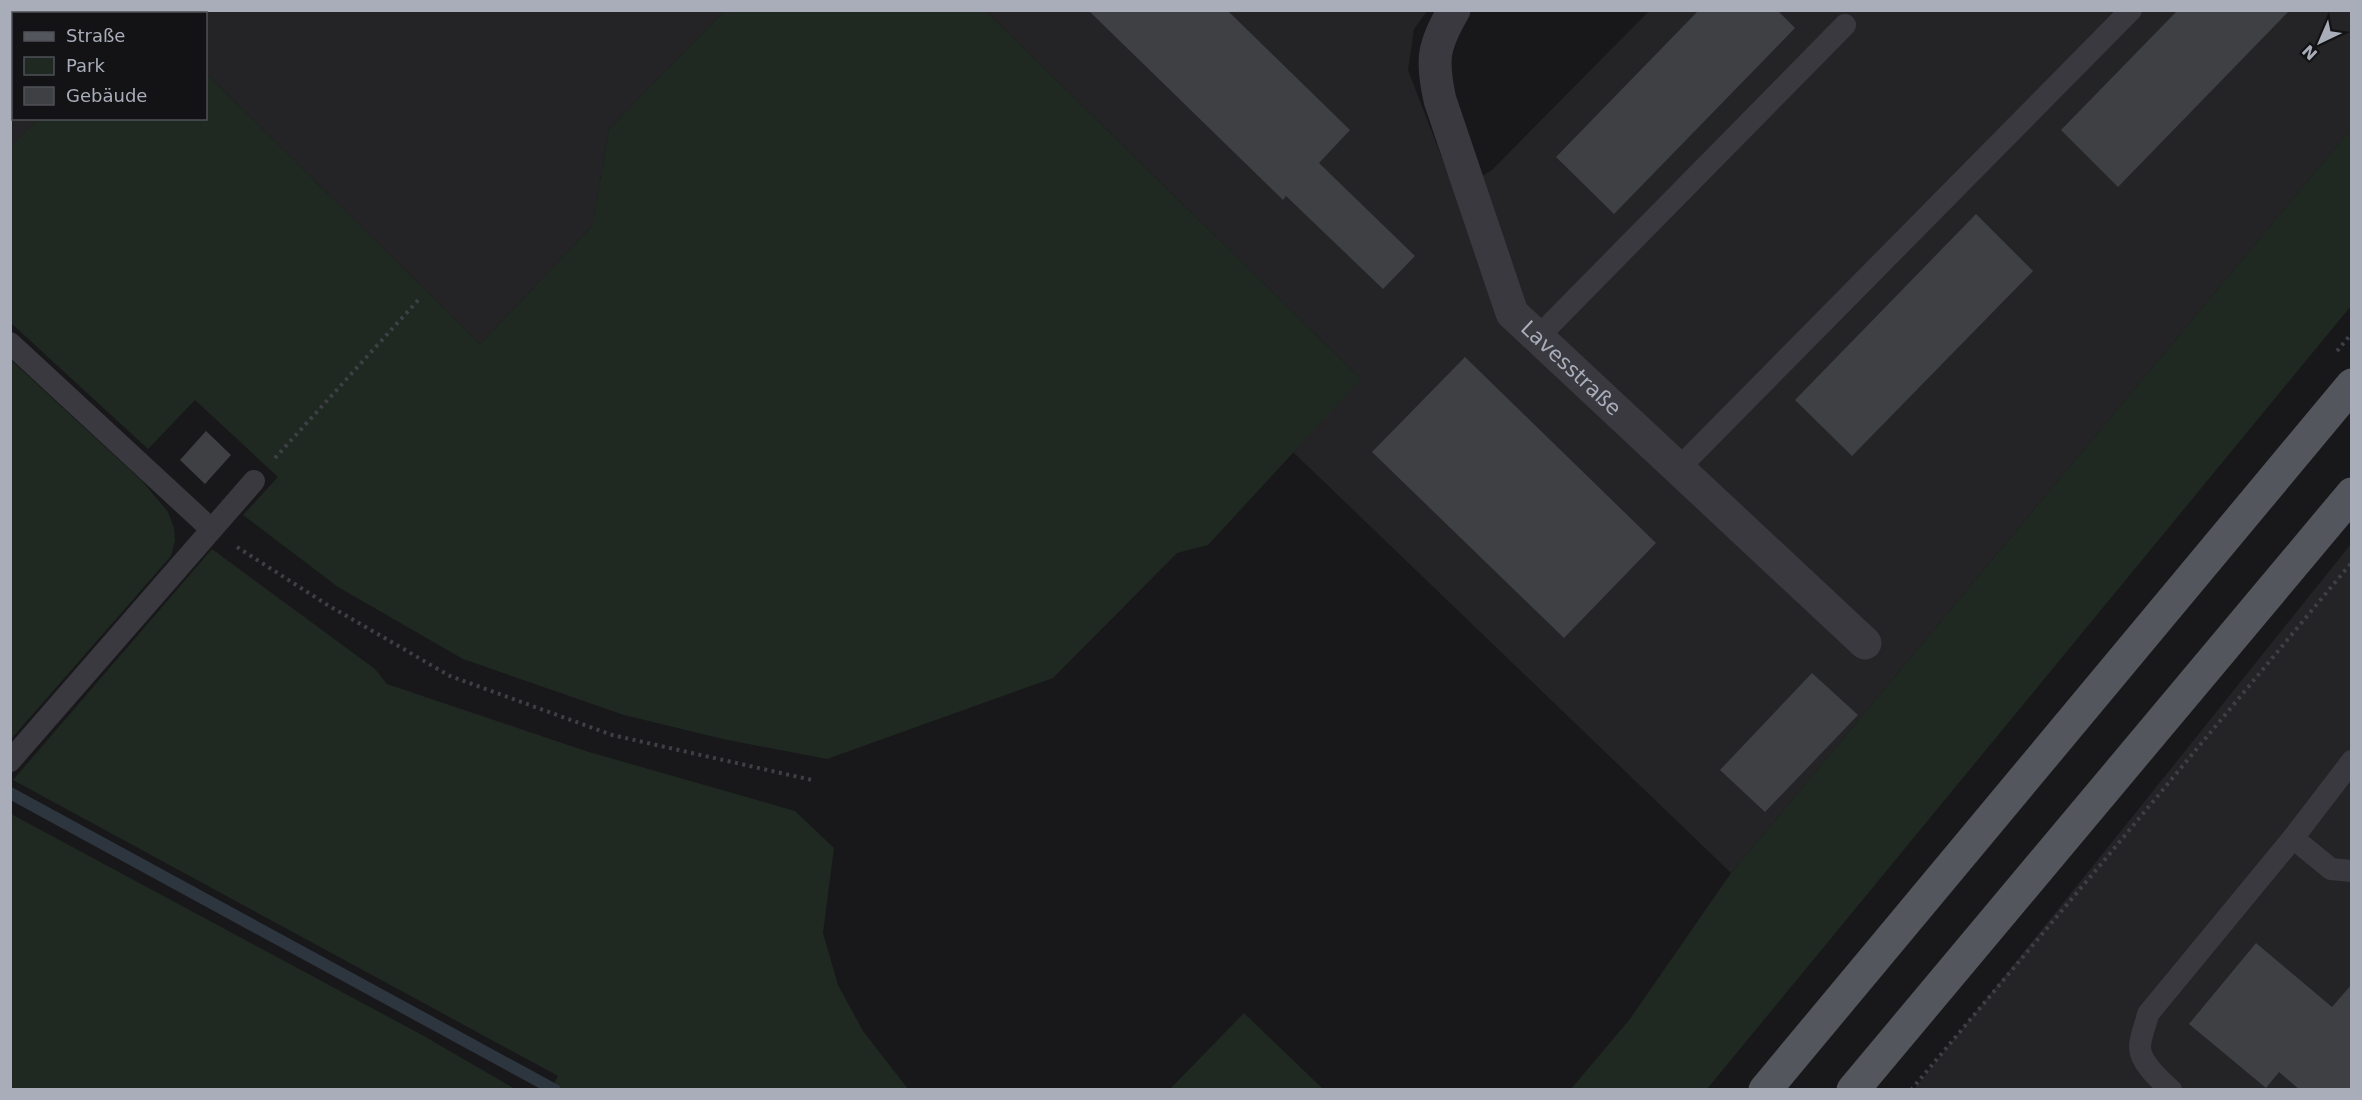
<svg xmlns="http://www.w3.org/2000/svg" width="2362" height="1100" font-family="'DejaVu Sans',sans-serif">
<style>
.built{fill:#242427}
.green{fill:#1f2921}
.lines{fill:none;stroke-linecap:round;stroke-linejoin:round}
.stream{stroke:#2d353f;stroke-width:12}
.building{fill:#3f4044}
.path{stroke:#3f4046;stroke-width:4;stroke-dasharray:3 4.5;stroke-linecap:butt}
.service{stroke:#39393f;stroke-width:22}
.minor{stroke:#39393f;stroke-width:33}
.primary{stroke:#54565e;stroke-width:33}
.labels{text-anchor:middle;stroke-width:4.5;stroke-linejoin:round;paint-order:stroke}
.street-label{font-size:21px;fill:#a9adba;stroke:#131315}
</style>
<rect width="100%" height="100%" fill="#18181a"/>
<g class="built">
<path d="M11 11H724L609 129 592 226 480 344 206 73V14H145L143 11 141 14H14V118L38 119 11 146Z"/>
<path d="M986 11H1427L1414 29 1408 70 1455 192 1492 170 1649 11H2351V129L1731 873 1293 452 1360 378Z"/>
<path d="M2351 544V1089H1914Z"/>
</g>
<g class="green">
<path d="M724 11H986L1361 379 1208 545 1177 553 1053 678 827 759 723 739 624 715 463 659 338 587 243 515 278 477 195 400 148 449 11 323V146L38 119 206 118V73L480 344 592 226 609 129Z"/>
<path d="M2351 129V306L1707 1089H1571L1630 1019 1731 873Z"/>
<path d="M11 360 142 481 168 512 174 528 175 541 171 556 11 739Z"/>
<path d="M212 549 375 669 387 684 589 752 795 811 834 848 823 933 838 985 863 1031 908 1089H551L558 1076 13 780Z"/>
<path d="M11 814 422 1035 515 1089H11Z"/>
<path d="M1244 1013 1323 1089H1170Z"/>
</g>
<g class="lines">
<path class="stream" d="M10 793 555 1090"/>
</g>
<g class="building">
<path d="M1088 10H1227L1350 130 1319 163 1415 256 1383 289 1286 196 1283 200Z"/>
<path d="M1699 10H1777L1795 28 1614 214 1556 157Z"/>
<path d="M2178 10H2290L2118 187 2061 130Z"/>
<path d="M1976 214 2033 271 1852 456 1795 400Z"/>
<path d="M1465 357 1656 543 1564 638 1372 452Z"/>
<path d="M206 431 231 455 205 484 180 460Z"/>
<path d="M1812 673 1858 715 1765 812 1720 770Z"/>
<path d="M2256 943 2332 1007 2352 984V1090H2300L2279 1072 2266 1088 2189 1024Z"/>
</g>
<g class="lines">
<g class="path">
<path d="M2337 351 2352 333"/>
<path d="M275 458 421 297"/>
<path d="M237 547 326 604 450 676 612 735 812 780"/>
<path d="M1911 1090 2107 857 2352 562"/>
</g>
<g class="service">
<path d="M1538 337 1845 25"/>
<path d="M10 343 211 529"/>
<path d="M1678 469 2131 10"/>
<path d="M10 761 254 481"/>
<path d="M2293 838 2331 869 2352 871"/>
<path d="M2171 1090C2160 1080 2140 1063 2140 1047 2140 1037 2146 1024 2148 1014L2293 838 2352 761"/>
</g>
<path class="minor" id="s1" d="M1454 10C1433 46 1431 60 1440 100L1512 313 1865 643"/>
<g class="primary">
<path d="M1765 1090 2352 385"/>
<path d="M1853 1090 2352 494"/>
</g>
</g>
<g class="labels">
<g class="street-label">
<text dy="7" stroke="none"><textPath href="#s1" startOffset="400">Lavesstraße</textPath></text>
</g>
</g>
<rect width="2362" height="1100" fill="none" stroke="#a9adba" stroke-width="24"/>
<rect x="12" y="12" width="195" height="108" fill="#131315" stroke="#4f5157" stroke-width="1.5"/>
<rect x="24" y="32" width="30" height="9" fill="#54565e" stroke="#4f5157" stroke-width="1.5"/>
<text x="66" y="42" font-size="18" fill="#a9adba">Straße</text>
<rect x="24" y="57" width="30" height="18" fill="#1f2921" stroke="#4f5157" stroke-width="1.5"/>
<text x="66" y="72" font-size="18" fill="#a9adba">Park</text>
<rect x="24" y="87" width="30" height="18" fill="#3f4044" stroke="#4f5157" stroke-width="1.5"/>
<text x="66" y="102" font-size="18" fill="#a9adba">Gebäude</text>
<g transform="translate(2320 42) rotate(224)" stroke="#131315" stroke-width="4.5" paint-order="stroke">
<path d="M0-4.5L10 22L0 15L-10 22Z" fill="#a9adba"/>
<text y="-9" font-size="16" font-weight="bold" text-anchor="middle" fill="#a9adba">N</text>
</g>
</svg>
